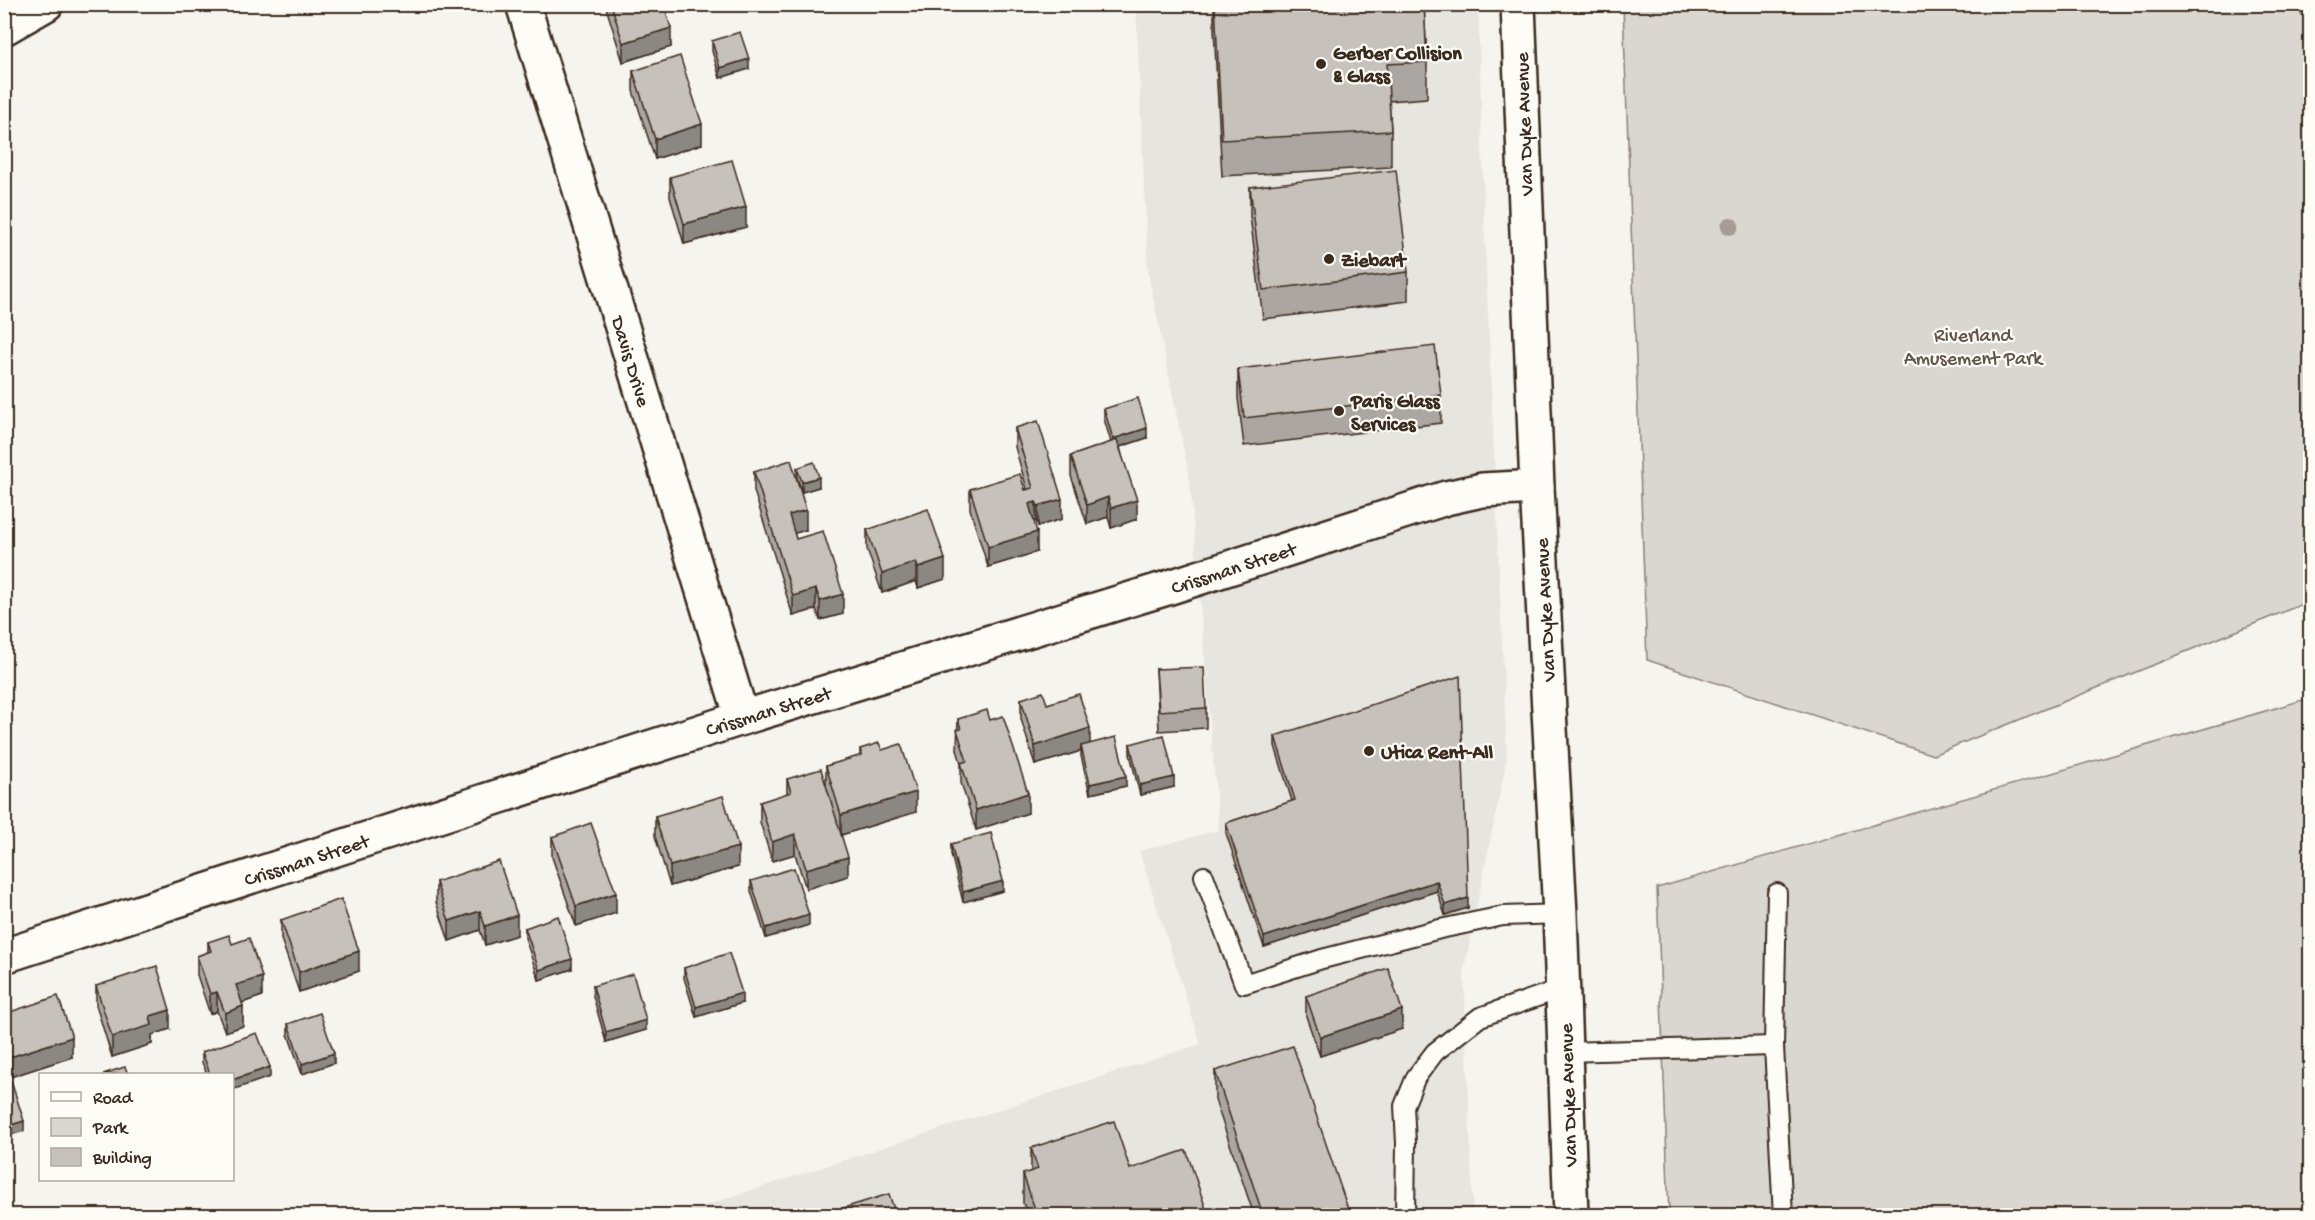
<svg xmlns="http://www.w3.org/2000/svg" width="2315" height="1220" font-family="'Gochi Hand',sans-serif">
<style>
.built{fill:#e7e5df}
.green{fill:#dad6d0;stroke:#8a8077;stroke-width:1.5}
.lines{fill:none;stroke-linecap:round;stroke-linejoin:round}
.lane-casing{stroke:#3b2a1e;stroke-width:22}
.street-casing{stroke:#3b2a1e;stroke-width:38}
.secondary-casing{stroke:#3b2a1e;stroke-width:38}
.lane{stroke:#fdfcf7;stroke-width:18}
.street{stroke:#fdfcf7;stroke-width:33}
.secondary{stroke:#fdfcf7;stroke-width:33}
.tree{fill:#a59d94}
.wall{fill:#aba6a1;stroke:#3b2a1e;stroke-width:1.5}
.shaded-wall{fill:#8b8783;stroke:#3b2a1e;stroke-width:1.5}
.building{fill:#c7c1bb;stroke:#3b2a1e;stroke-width:1.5}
.poi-dot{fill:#3b2a1e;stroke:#fdfcf7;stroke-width:2}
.labels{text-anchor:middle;stroke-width:4.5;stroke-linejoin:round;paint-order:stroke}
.poi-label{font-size:20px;font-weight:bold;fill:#3b2a1e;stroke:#fdfcf7;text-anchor:start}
.street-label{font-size:20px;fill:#3b2a1e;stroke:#fdfcf7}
.park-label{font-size:20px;fill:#63554a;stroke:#fdfcf7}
</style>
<rect width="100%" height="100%" fill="#f5f4ee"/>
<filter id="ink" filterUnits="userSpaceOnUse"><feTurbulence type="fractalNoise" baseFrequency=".0167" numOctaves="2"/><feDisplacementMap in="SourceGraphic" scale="12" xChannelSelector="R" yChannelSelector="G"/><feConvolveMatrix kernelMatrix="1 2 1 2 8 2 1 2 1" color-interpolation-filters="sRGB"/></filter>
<g filter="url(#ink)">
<path class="built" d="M1136 5H1478L1485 244 1507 758 1464 970 1473 1215 673 1216 1201 1044 1139 851 1219 830 1190 481 1148 272Z"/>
<g class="green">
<path d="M2288 4 2310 21V601L1933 755 1647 660 1623 5Z"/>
<path d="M2310 698V1215H1669L1657 888Z"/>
</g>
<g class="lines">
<g class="lane-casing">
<g id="lane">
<path d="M1204 876 1244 984 1322 959 1440 929 1503 916 1560 914"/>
<path d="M1777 893 1774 1046 1783 1216"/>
<path d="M1565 1052 1774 1046"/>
<path d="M1405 1216 1406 1143 1404 1106 1416 1077 1435 1052 1480 1017 1563 988"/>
</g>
</g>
<g class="street-casing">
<g id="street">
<path d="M523 4 742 718"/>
<path d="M4 28 46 4"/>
<path d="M4 956 742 718 1167 588 1446 498 1482 490 1537 487"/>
</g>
</g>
<g class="secondary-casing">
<path id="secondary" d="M1518 4 1537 487 1560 914 1571 1216"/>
</g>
<use href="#lane" class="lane"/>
<use href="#street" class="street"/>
<use href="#secondary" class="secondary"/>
</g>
<circle class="tree" cx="1730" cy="226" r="9"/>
<g class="wall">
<path d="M605 4H664L671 47 623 62Z"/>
<path d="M1214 4H1424L1427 62V98L1389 101 1391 131V167L1222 176 1214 29Z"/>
<path d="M712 41 749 69 720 78 712 51Z"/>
<path d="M633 71 702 144 655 159 633 91Z"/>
<path d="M670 177 746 227 684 244 670 197Z"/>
<path d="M1250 187 1408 272V301L1263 319 1250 216Z"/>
<path d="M1238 369 1441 395V423L1244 446 1238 398Z"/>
<path d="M1104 409 1147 438 1120 447 1137 519 1111 528 1108 517 1087 524 1071 476V456L1111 442 1104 419Z"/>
<path d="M1015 428 1062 519 1038 526 1036 521 1034 522 1037 552 988 567 970 509V489H1027L1015 447Z"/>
<path d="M797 468 819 487 802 492 797 478Z"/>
<path d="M754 472 806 530 794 533 796 539 843 614 820 620 816 609 793 616 754 491Z"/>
<path d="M867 530 945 579 918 588 916 581 882 593 867 549Z"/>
<path d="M1156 669 1206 708V728L1159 731Z"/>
<path d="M1021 699 1047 704 1090 744 1126 786 1090 794 1081 756V751L1035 765 1021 719Z"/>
<path d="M958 719 990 720 1028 813 976 830 961 783V763L957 750Z"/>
<path d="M1275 736 1468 908 1445 915 1437 891 1264 947 1226 833V823L1292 801 1275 746Z"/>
<path d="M1130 744 1174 787 1140 795 1130 754Z"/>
<path d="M860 749 882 750 916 812 841 835 848 876 806 889 795 854 772 861 760 822V802L787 794V779L826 785V766L860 756Z"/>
<path d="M655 816 738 867 670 886 655 836Z"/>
<path d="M552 837 616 913 576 926 552 857Z"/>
<path d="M951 844 1003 891 963 902 951 854Z"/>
<path d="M751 881 809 925 766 938 751 891Z"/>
<path d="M436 882 517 935 485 945 480 930 449 941 436 902Z"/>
<path d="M281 920 359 971 299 992 281 939Z"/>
<path d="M525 928 572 969 539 980 525 938Z"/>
<path d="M208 942 232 944 262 996 242 1003 243 1026 225 1032 217 1011 210 1014 197 975V956L208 952Z"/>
<path d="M684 968 742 1003 696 1017 684 978Z"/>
<path d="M96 986 170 1029 152 1035V1044L112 1057 96 1005Z"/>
<path d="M593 986 646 1030 606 1042 593 996Z"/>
<path d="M1306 996 1402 1029 1320 1056 1306 1016Z"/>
<path d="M4 1014 72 1057 7 1078 4 1070Z"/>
<path d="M288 1024 334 1063 302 1074 288 1034Z"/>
<path d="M202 1052 270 1077 232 1074H207L202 1062Z"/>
<path d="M1215 1071 1350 1215H1254L1215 1100Z"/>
<path d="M1031 1148 1130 1169 1208 1215H1028L1023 1203V1174L1031 1172Z"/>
</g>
<g class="shaded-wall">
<path d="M671 28V47L623 62V43Z"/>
<path d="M749 59V69L720 78V68Z"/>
<path d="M702 124V144L655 159V139Z"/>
<path d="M746 207V227L684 244V224Z"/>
<path d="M1147 428V438L1113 449V439Z"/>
<path d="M819 477V487L802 492V482Z"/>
<path d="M1108 497V517L1087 524V505Z"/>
<path d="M1062 499V519L1038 526V506Z"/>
<path d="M1137 500V519L1111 528V508Z"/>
<path d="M1036 502V521L1029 524V504Z"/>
<path d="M806 510V530L789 535V515Z"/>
<path d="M1037 532V552L988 567V547Z"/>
<path d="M945 559V579L918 588V568Z"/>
<path d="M916 562V581L882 593V574Z"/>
<path d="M816 589V609L793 616V596Z"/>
<path d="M843 594V614L820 620V601Z"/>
<path d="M1090 728V748L1081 746V751L1035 765V746Z"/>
<path d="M1126 776V786L1090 794V784Z"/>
<path d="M1174 777V787L1140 795V785Z"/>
<path d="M916 792V812L841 835V815Z"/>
<path d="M1028 793V813L976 830V810Z"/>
<path d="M795 834V854L772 861V842Z"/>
<path d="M738 847V867L670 886V866Z"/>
<path d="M848 857V876L806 889V869Z"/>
<path d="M1003 881V891L963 902V892Z"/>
<path d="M1437 881V891L1264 947V937Z"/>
<path d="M616 893V913L576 926V906Z"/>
<path d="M1468 898V908L1445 915V905Z"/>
<path d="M480 911V930L449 941V921Z"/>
<path d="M517 915V935L485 945V926Z"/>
<path d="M809 915V925L766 938V928Z"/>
<path d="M359 951V971L299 992V972Z"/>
<path d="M572 959V969L539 980V970Z"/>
<path d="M262 977V996L236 1005V985Z"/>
<path d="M217 992V1011L210 1014V994Z"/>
<path d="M742 993V1003L696 1017V1007Z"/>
<path d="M243 1006V1026L225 1032V1013Z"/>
<path d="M170 1010V1029L152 1035V1044L112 1057V1037L150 1016Z"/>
<path d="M1402 1010V1029L1320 1056V1037Z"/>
<path d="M646 1020V1030L606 1042V1032Z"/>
<path d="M72 1037V1057L7 1078V1058Z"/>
<path d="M334 1053V1063L302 1074V1064Z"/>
<path d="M270 1067V1077L232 1090V1080Z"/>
<path d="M24 1121V1131L4 1137V1127Z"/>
</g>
<g class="building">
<path d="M611 4H664L671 28 623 43Z"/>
<path d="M1215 4H1424L1427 62 1387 64 1391 131 1222 140Z"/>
<path d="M740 32 749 59 720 68 712 41Z"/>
<path d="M680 56 702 124 655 139 633 71Z"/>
<path d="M732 160 746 207 684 224 670 177Z"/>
<path d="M1396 170 1408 272 1263 290 1250 187Z"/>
<path d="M1435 346 1441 395 1244 418 1238 369Z"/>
<path d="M1138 398 1147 428 1113 439 1104 409Z"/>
<path d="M1038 421 1062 499 1038 506 1036 502 1029 504 1037 532 988 547 970 489 1020 474 1025 490 1033 488 1015 428Z"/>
<path d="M1117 440 1137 500 1111 508 1108 497 1087 505 1071 456Z"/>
<path d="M791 460 806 510 789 515 796 539 823 531 843 594 820 601 816 589 793 596 754 472Z"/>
<path d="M814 462 819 477 802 482 797 468Z"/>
<path d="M928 509 945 559 918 568 916 562 882 574 867 530Z"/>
<path d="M1204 667 1206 708 1159 711 1156 669Z"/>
<path d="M1460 676 1468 898 1445 905 1437 881 1264 937 1226 823 1295 800 1275 736Z"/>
<path d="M1043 692 1047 704 1079 694 1090 728 1035 746 1021 699Z"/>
<path d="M987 710 990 720 1003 716 1028 793 976 810 961 763 967 761 957 730 961 729 958 719Z"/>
<path d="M1164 735 1174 777 1140 785 1130 744Z"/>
<path d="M1116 737 1126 776 1090 784 1081 746Z"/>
<path d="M879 743 882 750 901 744 916 792 841 815 826 766 862 755 860 749Z"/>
<path d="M821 769 848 857 806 869 795 834 772 842 760 802 791 792 787 779Z"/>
<path d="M723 796 738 847 670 866 655 816Z"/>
<path d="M591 823 616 893 576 906 552 837Z"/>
<path d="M991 833 1003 881 963 892 951 844Z"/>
<path d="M499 861 517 915 485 926 480 911 449 921 436 882Z"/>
<path d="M794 868 809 915 766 928 751 881Z"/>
<path d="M341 899 359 951 299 972 281 920Z"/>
<path d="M558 916 572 959 539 970 525 928Z"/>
<path d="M229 935 232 944 249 938 262 977 236 985 243 1006 225 1013 217 992 210 994 197 956 211 951 208 942Z"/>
<path d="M729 953 742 993 696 1007 684 968Z"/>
<path d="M157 966 170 1010 150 1016 152 1025 112 1037 96 986Z"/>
<path d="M1388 968 1402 1010 1320 1037 1306 996Z"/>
<path d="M633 974 646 1020 606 1032 593 986Z"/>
<path d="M58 996 72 1037 7 1058 4 1051V1014Z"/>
<path d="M320 1013 334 1053 302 1064 288 1024Z"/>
<path d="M257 1033 270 1067 232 1080V1074H210L202 1052Z"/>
<path d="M1293 1046 1350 1215H1263L1215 1071Z"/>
<path d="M125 1067 128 1074H103Z"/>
<path d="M11 1081 24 1121 4 1127V1083Z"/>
<path d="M1114 1121 1130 1169 1186 1150 1208 1215H1037L1023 1174 1038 1169 1031 1148Z"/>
<path d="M889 1194 896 1215H821Z"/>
</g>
</g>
<g class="poi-dot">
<circle cx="1321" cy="64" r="6"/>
<circle cx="1329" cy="259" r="6"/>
<circle cx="1339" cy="411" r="6"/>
<circle cx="1369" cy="751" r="6"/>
</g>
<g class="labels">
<g class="poi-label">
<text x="1333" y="59">Gerber Collision<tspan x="1333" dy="23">&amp; Glass</tspan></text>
<text x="1341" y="266">Ziebart</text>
<text x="1351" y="407">Paris Glass<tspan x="1351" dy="23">Services</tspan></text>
<text x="1381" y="758">Utica Rent-All</text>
</g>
<g class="street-label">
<text transform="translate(1523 124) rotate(-92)" y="7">Van Dyke Avenue</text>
<text transform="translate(632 361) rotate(73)" y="7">Davis Drive</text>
<text transform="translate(1233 567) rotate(-18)" y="7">Crissman Street</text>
<text transform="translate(1544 610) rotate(-93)" y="7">Van Dyke Avenue</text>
<text transform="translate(768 710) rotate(-17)" y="7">Crissman Street</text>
<text transform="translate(306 859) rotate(-18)" y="7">Crissman Street</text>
<text transform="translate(1567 1095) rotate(-92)" y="7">Van Dyke Avenue</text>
</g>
<g class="park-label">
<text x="1973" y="341">Riverland<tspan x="1973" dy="23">Amusement Park</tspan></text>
</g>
</g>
<rect width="2315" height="1220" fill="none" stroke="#fdfcf7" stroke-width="24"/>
<rect x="12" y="12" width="2291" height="1196" fill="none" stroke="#3b2a1e" stroke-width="2" filter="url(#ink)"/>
<rect x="39" y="1073" width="195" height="108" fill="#fdfcf7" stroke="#afa8a0" stroke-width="1.5"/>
<rect x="51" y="1092" width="30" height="9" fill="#fdfcf7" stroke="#afa8a0" stroke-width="1.5"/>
<text x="93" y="1103" font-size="18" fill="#3b2a1e">Road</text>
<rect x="51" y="1118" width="30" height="18" fill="#dad6d0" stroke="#afa8a0" stroke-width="1.5"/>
<text x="93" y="1133" font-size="18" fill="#3b2a1e">Park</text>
<rect x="51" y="1148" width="30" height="18" fill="#c7c1bb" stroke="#afa8a0" stroke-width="1.5"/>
<text x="93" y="1163" font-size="18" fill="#3b2a1e">Building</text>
</svg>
